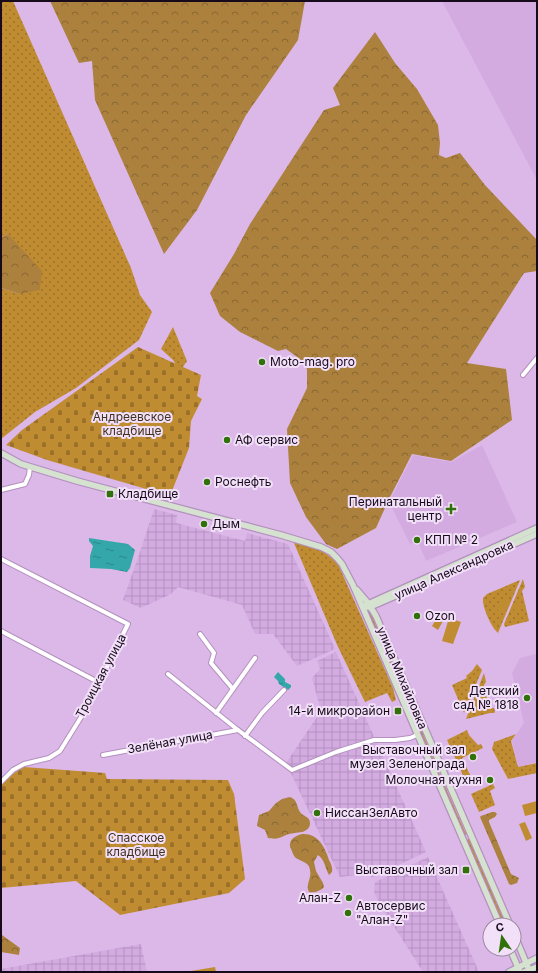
<svg xmlns="http://www.w3.org/2000/svg" width="538" height="973" font-family="Inter,sans-serif">
<style>
.built{fill:#d3abe1}
.industrial{fill:url(#industrial-grid)}
.grass{fill:url(#grass-dots)}
.forest{fill:url(#forest-crowns)}
.cemetery{fill:url(#cemetery-stones)}
.green{fill:#c08c32}
.water{fill:url(#water-ripples)}
.lines{fill:none;stroke-linecap:round;stroke-linejoin:round}
.street-casing{stroke:#b390be;stroke-width:6}
.secondary-casing{stroke:#b390be;stroke-width:8}
.street{stroke:#fff;stroke-width:4}
.secondary{stroke:#d5e2d0;stroke-width:5.5}
.poi-dot{fill:#307109;stroke:#f2e0f8;stroke-width:1.5}
.labels{text-anchor:middle;stroke-width:4;stroke-linejoin:round;paint-order:stroke}
.poi-label{font-size:12px;fill:#170a1b;stroke:#f2e0f8;text-anchor:start}
.park-label{font-size:12px;fill:#40321d;stroke:#f2e0f8}
.street-label{font-size:12px;fill:#170a1b;stroke:#f2e0f8}
</style>
<defs>
<pattern id="industrial-grid" width="8" height="8" patternUnits="userSpaceOnUse"><rect width="8" height="8" fill="#d3abe1"/><path d="M0 4h8M4 0v8" fill="none" stroke="#b492c0"/></pattern>
<pattern id="grass-dots" width="8" height="8" patternUnits="userSpaceOnUse"><rect width="8" height="8" fill="#c08c32"/><path d="M2 2h.1M6 6h.1" fill="none" stroke="#9b712a" stroke-width="1.8" stroke-linecap="round"/></pattern>
<pattern id="forest-crowns" width="20" height="18" patternUnits="userSpaceOnUse"><rect width="20" height="18" fill="#ab813d"/><path d="M2 6a3 3 0 1 1 6 0M12 15a3 3 0 1 1 6 0" fill="none" stroke="#8a6832"/></pattern>
<pattern id="cemetery-stones" width="16" height="16" patternUnits="userSpaceOnUse"><rect width="16" height="16" fill="#c08c32"/><path d="M2 7V4a2 2 0 0 1 4 0v3zM10 15v-3a2 2 0 0 1 4 0v3z" fill="#9b712a"/></pattern>
<pattern id="water-ripples" width="26" height="14" patternUnits="userSpaceOnUse"><rect width="26" height="14" fill="#34a7aa"/><path d="M2 4q2-2 4 0t4 0M15 11q2-2 4 0t4 0" fill="none" stroke="#2b868a"/></pattern>
</defs>
<rect width="100%" height="100%" fill="#dcb8e8"/>
<g class="built">
<path d="M442 1H537V180L443 3Z"/>
<path d="M482 445 517 522 426 561 418 542 410 544 389 502 413 455 451 462Z"/>
<path d="M536 654 537 655V762L518 767 512 741 524 723 512 673 520 658Z"/>
</g>
<g class="industrial">
<path d="M154 509 177 515 176 523 245 541 247 533 288 544 335 649 297 666 273 634H255L242 605 178 587 171 594 141 608 123 600 141 549Z"/>
<path d="M336 652 426 852 373 877 363 874 340 877 286 763 321 711 312 678 320 669 317 661Z"/>
<path d="M428 857 479 972H423L384 911 374 893 375 882Z"/>
<path d="M141 944 147 972H1V969Z"/>
</g>
<g class="grass">
<path d="M1 1H13L131 268 140 295 152 312 139 340 76 388 35 412 1 439V288L20 294 8 234 1 238Z"/>
<path d="M173 327 187 361 180 371 173 360 161 349Z"/>
<path d="M294 543C311 543 327 552 338 564L393 688 396 700 392 702 387 693 365 702 338 647Z"/>
<path d="M523 579 525 587 522 591 529 621 505 627 504 624Z"/>
<path d="M520 580 498 633C491 627 482 607 483 598L487 594Z"/>
<path d="M368 612H370L394 667 392 668Z"/>
<path d="M477 664 482 670 464 713 452 685 467 678 466 676 472 671Z"/>
<path d="M396 670 435 763 433 764 393 671Z"/>
<path d="M484 673 486 682 484 685 489 708H494L495 712 494 713H490L466 719Z"/>
<path d="M467 730 469 735 478 745 481 744 483 748 462 758 472 779 466 782 447 740Z"/>
<path d="M516 734 511 741 518 767 537 763V773L508 779 492 749 494 742Z"/>
<path d="M435 768H437L466 834 465 835Z"/>
<path d="M493 784 495 788 490 791 495 805 479 812 471 794Z"/>
<path d="M469 839 506 925H503L466 840Z"/>
</g>
<g class="forest">
<path d="M50 1H305L298 40 246 115 197 210 164 254 95 100 92 61 79 63Z"/>
<path d="M375 32 395 63 417 89 438 125 440 143 439 155 446 158 460 153 485 185 537 240V271L524 273 467 363 506 369 512 420 451 461 412 454 389 499 376 528 337 549 326 544 306 517 290 483 287 429 307 388V369L300 359 286 349 278 351 240 332 220 316 210 293 234 254 250 224 324 110 340 105 333 88Z"/>
<path d="M8 234 42 271 40 290 20 294 1 288V238Z"/>
<path d="M290 797C298 800 296 806 300 812 303 817 310 816 310 823 310 834 295 832 289 834 280 837 279 840 268 838L265 830 257 826 259 815 269 811 276 803 282 799Z"/>
<path d="M492 812H495L497 814 495 817 489 820V822L511 874 519 878 517 883 511 885 509 884 480 817 481 816Z"/>
<path d="M302 834C318 833 325 847 329 860 331 864 333 868 332 872L329 875C325 868 325 860 318 855L314 862 316 871 323 883 324 887C321 891 314 893 309 892 305 884 312 879 310 870 309 862 302 862 296 858 293 856 292 850 290 847 289 839 295 836 302 834Z"/>
<path d="M1 930 2 935 20 948 19 955 1 952Z"/>
</g>
<g class="cemetery">
<path d="M138 347 201 375 197 396 202 399 191 421 189 448 170 496 47 460 6 445 22 430Z"/>
<path d="M24 767 105 773 107 779 228 780 234 794 245 879 229 893 120 915 76 881 1 888V785L6 778Z"/>
</g>
<g class="green">
<path d="M506 599 509 603 506 612 500 613 497 609 500 600Z"/>
<path d="M517 599 522 600 517 614 513 613Z"/>
<path d="M437 618 443 621 438 630 432 626Z"/>
<path d="M449 618 461 622 453 644 442 641Z"/>
<path d="M485 690 486 694 482 702 474 697 479 692Z"/>
<path d="M537 801V813L525 816 522 805Z"/>
<path d="M525 822 532 838 526 841 519 824Z"/>
<path d="M215 967 216 972H185Z"/>
</g>
<g class="water">
<path d="M89 538 128 544 135 550 130 568 127 572 111 569 90 568V556L93 546 89 541Z"/>
<path d="M278 672 285 679V682L291 685V687L288 690 279 684 278 681 274 677Z"/>
</g>
<g class="lines">
<g class="street-casing">
<g id="street">
<path d="M523 375 537 358"/>
<path d="M1 490 25 484 29 475 30 467"/>
<path d="M1 559 128 624 88 706 60 751 49 758 24 764 13 770 1 782"/>
<path d="M1 631 94 680 101 681"/>
<path d="M200 634 214 653 211 663 233 689"/>
<path d="M168 674 238 730 292 770 336 752 374 740H395L410 738 417 735"/>
<path d="M216 713 255 658"/>
<path d="M245 736 262 713 284 690"/>
<path d="M103 755 238 730"/>
</g>
</g>
<g class="secondary-casing">
<g id="secondary">
<path d="M1 453 21 464 77 481 281 535 321 547 331 552 337 558 342 564 353 585 500 925"/>
<path d="M357 590 368 603 376 616 510 925"/>
<path d="M366 605 537 528"/>
<path d="M367 607H370L537 534"/>
<path d="M514 934 530 972"/>
<path d="M510 949 520 972"/>
<path d="M509 972 537 958"/>
<path d="M524 972 537 967"/>
</g>
</g>
<use href="#street" class="street"/>
<use href="#secondary" class="secondary"/>
</g>
<g class="poi-dot">
<circle cx="262" cy="362" r="4"/>
<circle cx="227" cy="440" r="4"/>
<circle cx="207" cy="482" r="4"/>
<rect x="106" y="490" width="8" height="8" rx="2"/>
<path d="M449 503h4v4h4v4h-4v4h-4v-4h-4v-4h4z"/>
<circle cx="204" cy="524" r="4"/>
<circle cx="417" cy="540" r="4"/>
<circle cx="417" cy="616" r="4"/>
<circle cx="527" cy="698" r="4"/>
<rect x="394" y="707" width="8" height="8" rx="2"/>
<circle cx="473" cy="757" r="4"/>
<circle cx="490" cy="780" r="4"/>
<circle cx="317" cy="813" r="4"/>
<rect x="462" y="866" width="8" height="8" rx="2"/>
<circle cx="349" cy="898" r="4"/>
<circle cx="348" cy="913" r="4"/>
</g>
<g class="labels">
<g class="poi-label">
<text x="270" y="366">Moto-mag. pro</text>
<text x="235" y="444">АФ сервис</text>
<text x="215" y="486">Роснефть</text>
<text x="118" y="498">Кладбище</text>
<text x="442" y="506" text-anchor="end">Перинатальный<tspan x="442" dy="14">центр</tspan></text>
<text x="212" y="528">Дым</text>
<text x="425" y="544">КПП № 2</text>
<text x="425" y="620">Ozon</text>
<text x="519" y="695" text-anchor="end">Детский<tspan x="519" dy="14">сад № 1818</tspan></text>
<text x="390" y="715" text-anchor="end">14-й микрорайон</text>
<text x="465" y="754" text-anchor="end">Выставочный зал<tspan x="465" dy="14">музея Зеленограда</tspan></text>
<text x="482" y="784" text-anchor="end">Молочная кухня</text>
<text x="325" y="817">НиссанЗелАвто</text>
<text x="458" y="874" text-anchor="end">Выставочный зал</text>
<text x="341" y="902" text-anchor="end">Алан-Z</text>
<text x="356" y="910">Автосервис<tspan x="356" dy="14">"Алан-Z"</tspan></text>
</g>
<g class="park-label">
<text x="132" y="421">Андреевское<tspan x="132" dy="14">кладбище</tspan></text>
<text x="136" y="842">Спасское<tspan x="136" dy="14">кладбище</tspan></text>
</g>
<g class="street-label">
<text transform="translate(454 570) rotate(-24)" y="4">улица Александровка</text>
<text transform="translate(101 676) rotate(-62)" y="4">Троицкая улица</text>
<text transform="translate(402 678) rotate(67)" y="4">улица Михайловка</text>
<text transform="translate(170 742) rotate(-10)" y="4">Зелёная улица</text>
</g>
</g>
<rect width="538" height="973" fill="none" stroke="#170a1b" stroke-width="4"/>
<g transform="translate(502 937) rotate(347)"><circle r="19" fill="#f2e0f8" stroke="#9a8aa0"/>
<path d="M0-3L7 15L0 10L-7 15Z" fill="#307109"/>
<text y="-6" font-size="11" font-weight="bold" text-anchor="middle" fill="#170a1b">С</text>
</g>
</svg>
